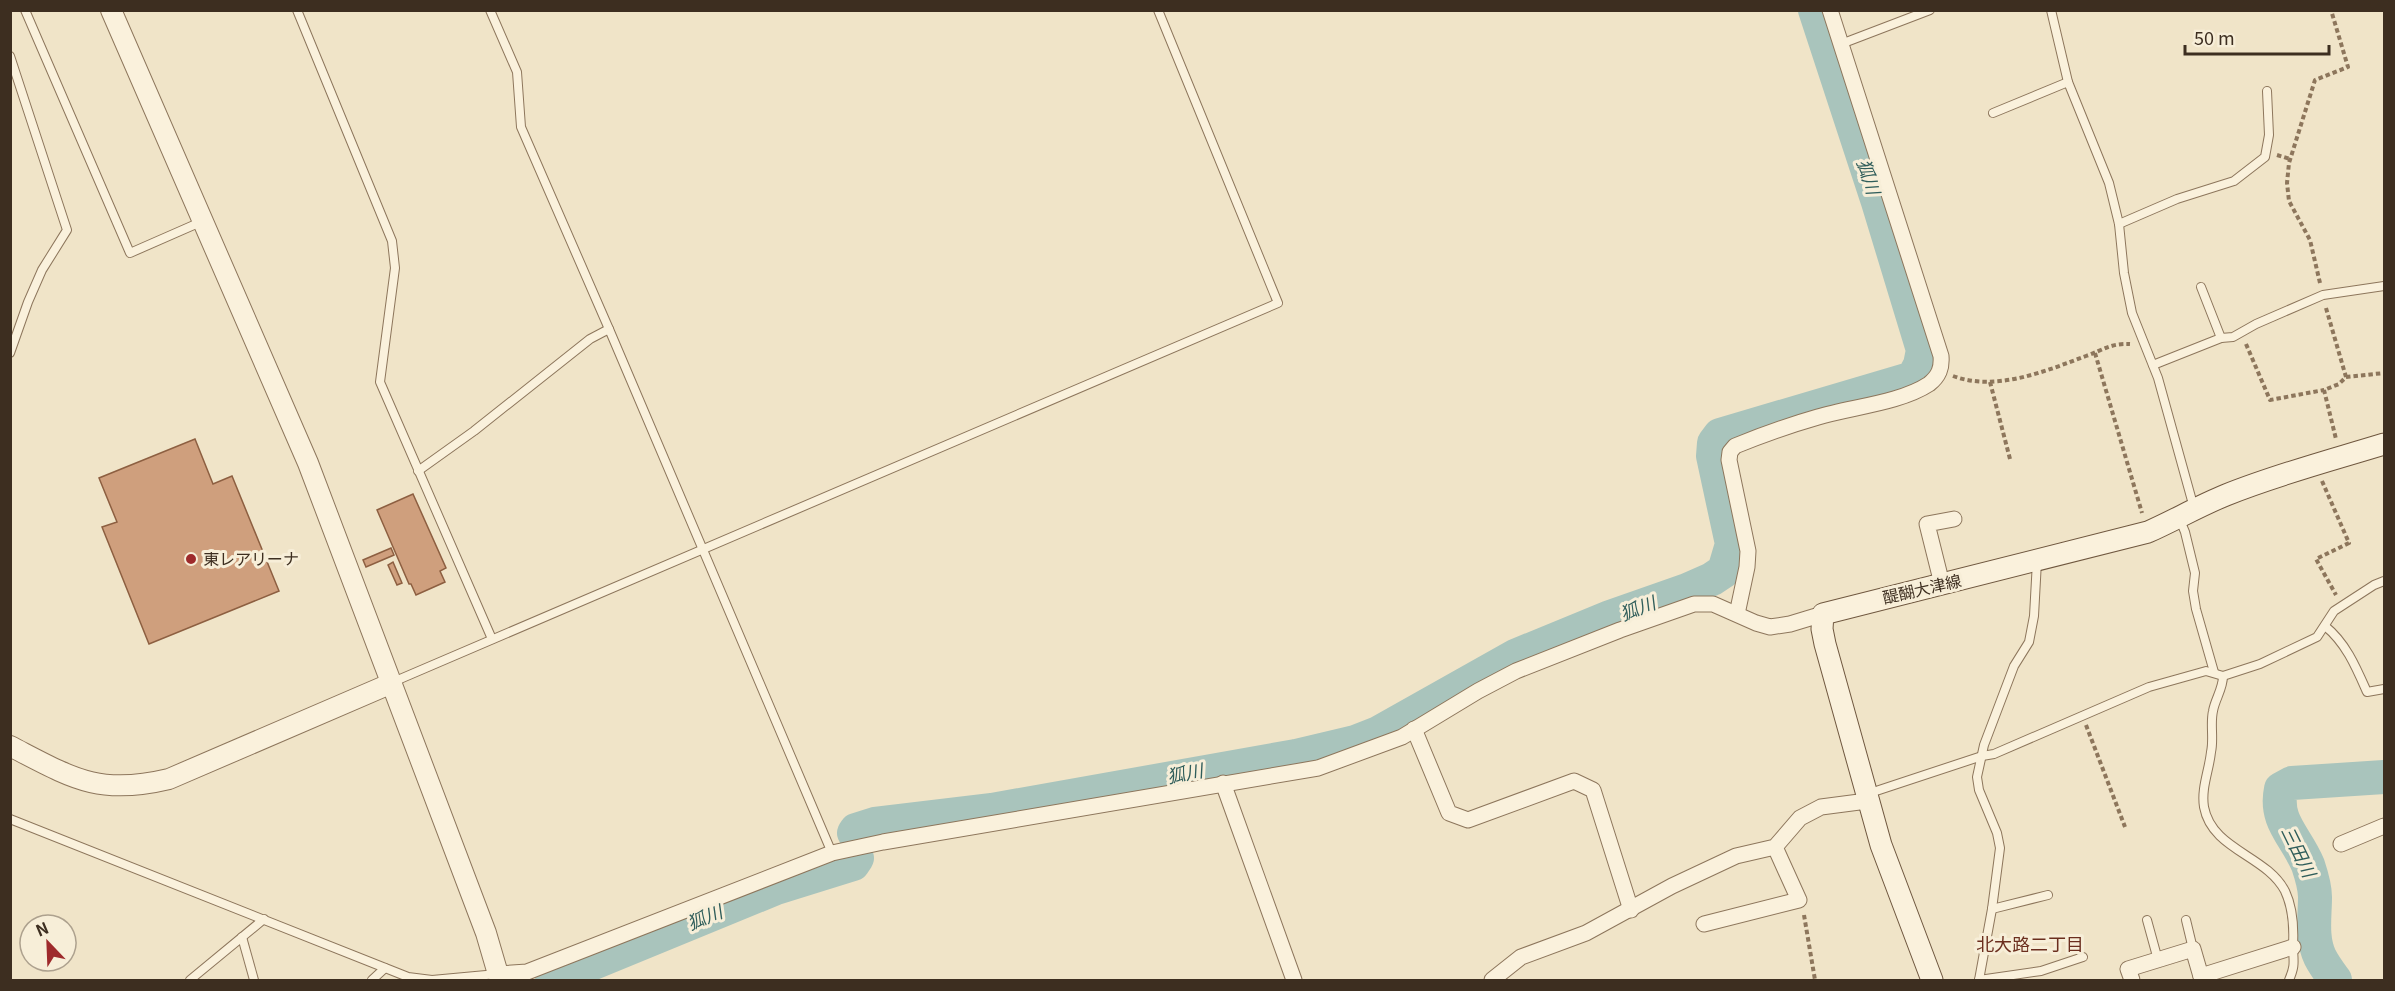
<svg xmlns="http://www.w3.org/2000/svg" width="2395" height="991" font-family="Georgia,'Noto Sans JP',serif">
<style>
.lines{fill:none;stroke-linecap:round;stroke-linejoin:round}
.river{stroke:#a9c4bc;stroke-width:34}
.building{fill:#cf9f7d;stroke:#8d5f41;stroke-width:1.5}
.service-casing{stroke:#8d765c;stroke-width:10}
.minor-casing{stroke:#8d765c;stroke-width:17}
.tertiary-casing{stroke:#8d765c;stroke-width:22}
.secondary-casing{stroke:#6f573f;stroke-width:23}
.path{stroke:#8d765c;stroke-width:4;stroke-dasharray:4.5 3;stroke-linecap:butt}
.service{stroke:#faf1dc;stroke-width:8}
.minor{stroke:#faf1dc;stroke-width:15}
.tertiary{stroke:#faf1dc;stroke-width:20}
.secondary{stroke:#faf1dc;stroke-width:21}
.poi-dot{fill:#9e2a2b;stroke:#f7eed8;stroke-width:2}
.labels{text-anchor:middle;stroke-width:6;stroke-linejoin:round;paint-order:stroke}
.poi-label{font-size:16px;fill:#3d2e20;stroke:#f7eed8;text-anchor:start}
.street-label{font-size:16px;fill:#3d2e20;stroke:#f7eed8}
.water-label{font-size:18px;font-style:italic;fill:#2f5d5a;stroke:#f7eed8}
.neighbourhood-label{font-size:18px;fill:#6b2e1e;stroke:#f7eed8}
</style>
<rect width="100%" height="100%" fill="#f0e4c8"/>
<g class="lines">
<g class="river">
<path d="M854 833 856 830 875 824 992 810 1296 756 1355 742 1378 733 1515 656 1610 617 1687 590 1712 579 1724 571 1732 544 1713 456 1714 443 1720 435 1913 378 1920 365 1923 350 1878 202 1815 10"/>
<path d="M552 980 776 888 853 864 857 858"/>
<path d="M2335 980C2330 973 2324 965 2320 957 2311 938 2315 916 2315 897 2315 887 2311 874 2308 865 2296 836 2274 822 2281 789L2292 783 2384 777"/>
</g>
</g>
<g class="building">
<path d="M195 439 213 484 232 476 279 591 149 644 102 527 117 522 99 478Z"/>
<path d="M413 494 446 568 440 571 445 582 416 595 411 584H409L377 510Z"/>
<path d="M391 548 394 555 366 567 363 560Z"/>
<path d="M393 562 402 583 397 585 388 565Z"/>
</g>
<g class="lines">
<g class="service-casing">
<g id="service">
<path d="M25 10 130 253 203 221"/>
<path d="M297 10 392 241 395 268 380 382 492 639"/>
<path d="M490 10 517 72 521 127 609 329"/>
<path d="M2051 10 2068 82 2109 183 2119 224 2124 273 2132 313 2158 378 2194 508"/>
<path d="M1841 44 1930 10"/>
<path d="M10 56 67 230 42 270 28 302 10 353"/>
<path d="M1993 113 2068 82"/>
<path d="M2119 224 2177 199 2234 181 2265 157 2269 135 2267 91"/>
<path d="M2221 338 2233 337 2256 324 2323 295 2384 286"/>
<path d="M2153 365 2221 338 2201 287"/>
<path d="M418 471 474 431 590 339 609 329 832 853"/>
<path d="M2180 520 2185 532 2195 573 2193 591 2196 609 2214 672"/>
<path d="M2325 626C2346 643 2356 667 2367 692L2384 689"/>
<path d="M2223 676C2223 689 2215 699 2213 711 2210 724 2214 739 2211 752 2209 771 2201 788 2204 807 2212 850 2266 855 2285 891 2293 908 2294 927 2293 945 2293 961 2296 964 2289 980"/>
<path d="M393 682 1278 303 1158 10"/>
<path d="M1867 794 1982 756 1994 754 2149 687 2206 671 2223 676 2260 664 2317 637 2334 611 2374 585 2384 581"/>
<path d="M10 819 408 977 432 980 497 974"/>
<path d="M1992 909 2048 895"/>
<path d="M2147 920 2158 960"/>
<path d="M2186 920 2193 949"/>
<path d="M242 937 254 980"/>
<path d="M190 980 264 919"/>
<path d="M372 980 385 968"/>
<path d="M1979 980 1992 909 2000 848 1997 833 1979 790 1977 777 1984 745 2014 666 2029 642 2034 616 2037 561"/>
<path d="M1979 980 2041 971 2083 957"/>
</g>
</g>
<g class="minor-casing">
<g id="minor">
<path d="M1942 584 1927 524 1954 519"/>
<path d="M1737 614 1747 567 1748 551 1729 460 1730 452 1735 446C1762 435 1790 425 1818 417 1851 407 1900 403 1929 384 1939 376 1942 368 1941 356L1830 10"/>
<path d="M1414 729 1449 813 1468 820 1574 781 1593 790 1631 910"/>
<path d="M1223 783 1294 980"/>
<path d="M2341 844 2384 826"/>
<path d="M1704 924 1799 900 1775 847"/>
<path d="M2201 976 2293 947"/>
<path d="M500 980 498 974 527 972 832 853 883 842 1318 768 1402 737 1478 691 1516 671 1620 630 1694 604H1713L1756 623 1770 627 1790 624 1823 614"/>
<path d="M1492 980 1521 957 1586 933 1672 886 1736 856 1775 847 1800 818 1821 807 1867 801"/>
<path d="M2132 980 2128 969 2193 949 2202 980"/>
</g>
</g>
<g class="tertiary-casing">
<g id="tertiary">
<path d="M111 10 308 463 486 933 498 974"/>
<path d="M10 746C72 778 98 796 169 779L392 683"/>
</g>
</g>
<g class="secondary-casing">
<path id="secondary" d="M1932 980 1881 845 1825 644 1822 629 1823 614 2148 532C2175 520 2199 506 2226 495 2278 474 2332 460 2384 444"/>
</g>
<g class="path">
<path d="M2277 155 2290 159"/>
<path d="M2320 283 2310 240 2289 201 2287 183 2289 163 2315 80 2348 67 2331 10"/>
<path d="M2326 308 2346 377 2339 384 2324 390 2336 439"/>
<path d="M2246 344 2270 400 2324 390"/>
<path d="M2095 353 2142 513"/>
<path d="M1953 376C1996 392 2046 371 2086 356 2103 350 2111 343 2130 344"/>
<path d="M2346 377 2384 373"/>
<path d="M1990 382 2010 459"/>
<path d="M2322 481 2349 543 2316 559 2336 595"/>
<path d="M2086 725 2125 827"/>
<path d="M1804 915 1815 980"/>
</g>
<use href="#service" class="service"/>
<use href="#minor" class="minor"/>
<use href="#tertiary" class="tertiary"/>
<use href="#secondary" class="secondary"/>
</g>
<circle class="poi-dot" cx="191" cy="559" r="6"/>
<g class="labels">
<g class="poi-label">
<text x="203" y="565">東レアリーナ</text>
</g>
<g class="street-label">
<text transform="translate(1922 589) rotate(-13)" y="6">醍醐大津線</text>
</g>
<g class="water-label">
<text transform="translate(1868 177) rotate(72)" y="6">狐川</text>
<text transform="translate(1638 609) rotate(-21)" y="6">狐川</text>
<text transform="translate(1185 774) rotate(-11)" y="6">狐川</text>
<text transform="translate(2298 852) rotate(64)" y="6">三田川</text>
<text transform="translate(705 918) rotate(-22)" y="6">狐川</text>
</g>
<g class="neighbourhood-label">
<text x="2030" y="951">北大路二丁目</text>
</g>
</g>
<rect width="2395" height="991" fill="none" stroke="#3d2e20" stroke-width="24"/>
<g transform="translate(48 943) rotate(337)"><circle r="28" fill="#f7eed8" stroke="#ada18e" stroke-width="1.5"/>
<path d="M0-4.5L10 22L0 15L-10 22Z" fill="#9e2a2b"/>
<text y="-9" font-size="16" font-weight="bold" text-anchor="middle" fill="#3d2e20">N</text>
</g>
<path d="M2185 45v9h144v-9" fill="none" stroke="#3d2e20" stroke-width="3"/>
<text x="2194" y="45" font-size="18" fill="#3d2e20" stroke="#f7eed8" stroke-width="4.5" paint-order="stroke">50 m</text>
</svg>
